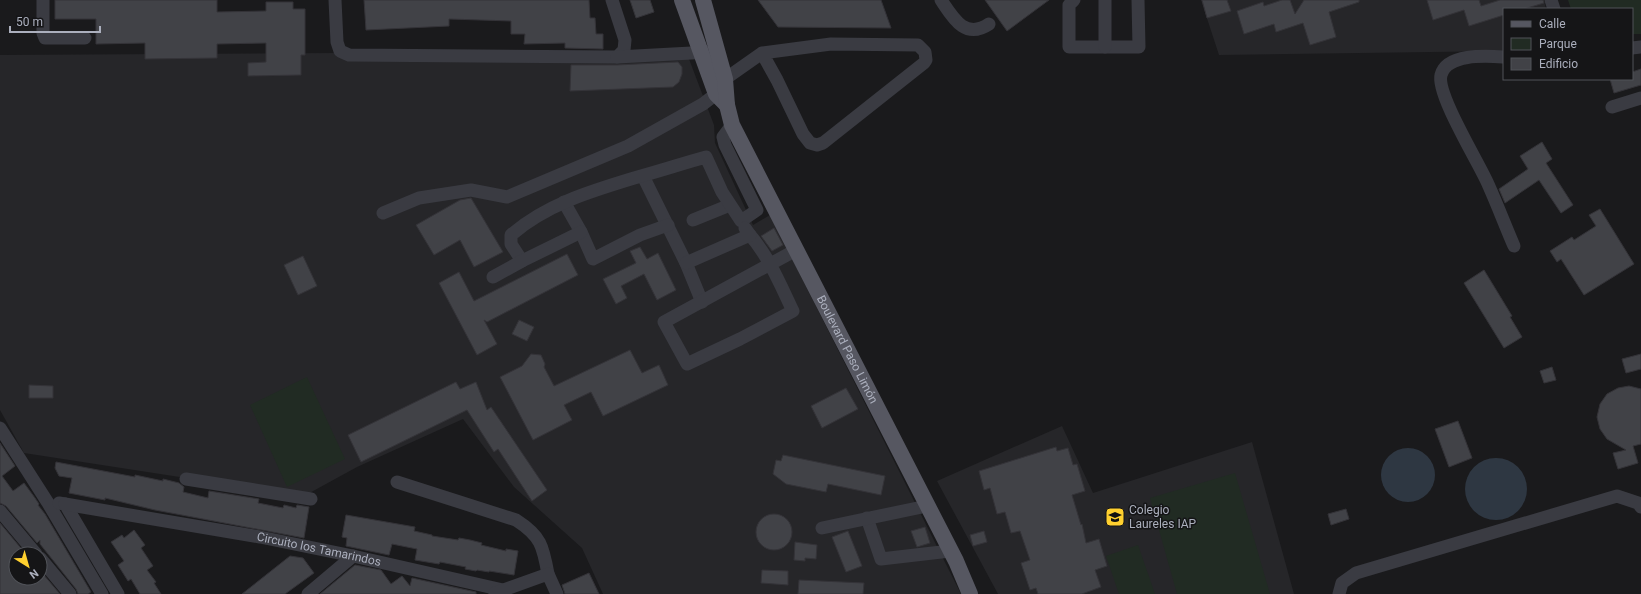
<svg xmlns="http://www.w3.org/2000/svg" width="1641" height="594" font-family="Roboto,sans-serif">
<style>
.built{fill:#262629}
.green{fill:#212b23}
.water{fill:#2e3742}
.building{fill:#414247;stroke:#343338}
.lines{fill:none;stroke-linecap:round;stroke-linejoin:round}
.minor{stroke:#3a3b42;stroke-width:13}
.major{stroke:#565761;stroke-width:16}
.labels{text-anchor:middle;stroke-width:3;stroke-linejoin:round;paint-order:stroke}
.street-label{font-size:12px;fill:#abafbd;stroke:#151517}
.poi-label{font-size:12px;fill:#abafbd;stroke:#151517;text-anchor:start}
</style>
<rect width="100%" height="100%" fill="#1a1a1c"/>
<g class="built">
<path d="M1201 0H1544L1546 9H1504V51L1219 55Z"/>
<path d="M686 51 714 125 715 143 753 225 770 215 961 594H603L582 548 514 487 463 419 357 467 304 496 24 453 0 410V55Z"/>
<path d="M1062 426 1093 493 1252 442 1294 594H998L937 481Z"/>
</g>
<g class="green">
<path d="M1568 0H1641V34H1632V9H1571Z"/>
<path d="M307 377 345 459 287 487 250 405Z"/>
<path d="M1235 473 1270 594H1177L1150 498Z"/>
<path d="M1138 545 1155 594H1119L1106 556Z"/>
</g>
<g class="water">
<circle cx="1408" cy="475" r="27"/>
<circle cx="1496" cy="489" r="31"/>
</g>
<g class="building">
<path d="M55 0H217V12L266 11V2H293V9H305V55H301V75L248 76V63L266 62V43L217 44V58L145 59V43L96 44V19H55Z"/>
<path d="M364 0H589L590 18H595L596 34H603V49L565 48V43L524 44 525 34H511V21L449 19V26L366 30Z"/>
<path d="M630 0H650L654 12 636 18Z"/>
<path d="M758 0H881L891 28 778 27Z"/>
<path d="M985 0H1049L1007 31Z"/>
<path d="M1202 0H1227L1231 11 1207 18Z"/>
<path d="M1282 0H1290L1295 14 1304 0H1359V2L1329 12 1336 37 1310 45 1303 23 1276 32 1274 24 1244 34 1237 11 1263 2 1264 6Z"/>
<path d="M1427 0H1479L1481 6 1500 0H1543L1544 3 1524 9H1504V15L1469 26 1464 10 1433 20Z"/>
<path d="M678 62 682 67V74L679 82 673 87 570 91 571 65H617Z"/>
<path d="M1641 69V85L1614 93 1610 79H1632V72Z"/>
<path d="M1542 142 1552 159 1546 163 1573 205 1561 213 1539 180 1505 203 1499 189 1528 169 1520 156Z"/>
<path d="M471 198 503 252 474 267 460 240 434 255 416 225 460 200Z"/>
<path d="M1600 209 1634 264 1584 295 1561 259 1557 262 1550 251 1572 237 1574 240 1596 226 1589 215Z"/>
<path d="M774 228 783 245 772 251 761 236Z"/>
<path d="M640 247 647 259 658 253 676 290 657 300 644 274 621 286 627 298 616 304 603 279 636 263 630 251Z"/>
<path d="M567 254 578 275 487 322 484 320 497 344 477 355 439 283 459 272 474 301Z"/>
<path d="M303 256 317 286 298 295 284 265Z"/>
<path d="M1484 270 1512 316 1510 317 1522 337 1504 348 1464 283Z"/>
<path d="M519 320 534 327 527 341 512 334Z"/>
<path d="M630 350 642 373 659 365 668 385 603 416 591 392 564 405 572 420 533 440 500 377 522 366 531 354 541 355 545 364 544 367 554 386Z"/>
<path d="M1641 354V369L1626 373 1622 359Z"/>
<path d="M1552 367 1556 380 1544 383 1540 371Z"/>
<path d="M456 382 460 389 476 382 487 410 491 407 547 490 532 501 498 449 494 452 467 410 361 462 348 435Z"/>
<path d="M29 385 53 386V398H29Z"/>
<path d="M1629 386 1641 389V444L1633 446 1638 463 1618 469 1613 453 1626 450 1607 439 1600 429 1597 417 1600 404 1607 394 1618 388Z"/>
<path d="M846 388 858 409 822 428 811 406Z"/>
<path d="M1458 421 1472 458 1449 467 1435 429Z"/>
<path d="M0 443 15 466 2 476 13 491 24 483 35 498 39 504 38 505 45 514 91 592 88 594H78L76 589 40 544V540L37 543 6 506 0 503Z"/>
<path d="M1056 447 1057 451 1068 448 1073 465 1077 464 1085 491 1072 495 1081 525 1082 524 1086 543 1099 539 1107 566 1095 570 1101 587 1082 594H1038L1036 588 1030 590 1021 563 1030 560 1020 531 1011 533 1005 512 997 514 990 488 984 490 979 471Z"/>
<path d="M783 455 885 476 881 495 828 484 826 492 786 484 773 474 776 460 781 461Z"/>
<path d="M56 462 135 477V475L163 481V479L179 483 184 487 183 492 208 498 209 491 259 499 258 503 283 508 284 505 296 508 297 505 309 507 304 538 155 510 105 498V500L69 493 72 478 59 476 55 468Z"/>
<path d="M1346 509 1349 519 1331 525 1328 514Z"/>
<circle cx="774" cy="532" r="18"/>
<path d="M346 515 415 527 414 531 432 535V536L458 540 459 538 470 540 482 543 481 545 506 551V549L518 551 514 575 489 571V572L477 570 476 571 465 569 466 567 440 562 439 564 415 560 417 549 392 544 389 555 346 546 347 538 342 537Z"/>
<path d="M0 523 25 553 16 554V578H40L43 574 60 594H0Z"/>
<path d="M925 527 930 543 917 547 911 531Z"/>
<path d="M134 530 145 545 141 548 153 566 147 570 156 582 154 583 161 594H140L131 579 128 581 118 565 124 561 111 542 122 535 124 538Z"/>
<path d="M848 531 862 566 846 572 832 537Z"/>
<path d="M984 531 987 542 973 546 970 535Z"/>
<path d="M795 542 817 545 816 559 805 558V561L794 560Z"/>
<path d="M290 556 303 558 314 573 285 594H242Z"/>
<path d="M355 565 381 570 391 584 402 576 410 586 412 578 476 592V594H320Z"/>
<path d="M762 570 788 571V585L761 583Z"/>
<path d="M589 573 599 594H565L562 585Z"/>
<path d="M799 580 864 583 863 594H798Z"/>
</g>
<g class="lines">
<g class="minor">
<path d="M43 0V33L45 38H85"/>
<path d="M335 0 337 42 340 51 349 55 617 57 624 50 625 40 612 0"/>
<path d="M941 0C953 18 965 40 989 24"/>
<path d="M1074 0 1069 5V47H1139L1138 0"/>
<path d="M1551 0 1554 9"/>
<path d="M1105 47V0"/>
<path d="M1632 48 1641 47"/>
<path d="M617 57 710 52"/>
<path d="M1504 57C1487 56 1447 53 1441 75 1436 94 1479 163 1488 184 1497 204 1505 225 1514 246"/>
<path d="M725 79 762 53 777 80 803 134 810 143 817 145 823 143 924 63 926 60 925 52 918 45 831 44 762 53"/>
<path d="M1612 107 1641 98"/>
<path d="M643 176 686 263 702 302"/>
<path d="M564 202 581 232 593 259 640 235 668 225"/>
<path d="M383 213 419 198 471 190 507 197 628 146 703 104 716 94"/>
<path d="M693 220 730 205"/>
<path d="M750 235C769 257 780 284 793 311L740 339 687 364 664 322C708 298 752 274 796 250"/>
<path d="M522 261 511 244V235C548 203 595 190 641 176 663 170 684 163 706 157L722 192 741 221 757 210 725 145 723 137 732 125"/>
<path d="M686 263 750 235 745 228"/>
<path d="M493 277 522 261 581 232"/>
<path d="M0 428 48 503 102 594"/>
<path d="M186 479 311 499"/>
<path d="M397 482 516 520C541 536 543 546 548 574"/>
<path d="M59 503 65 504 118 594"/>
<path id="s1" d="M65 504 260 537 353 556 503 590"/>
<path d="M0 511 36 554"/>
<path d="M867 518 881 559 950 551"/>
<path d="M822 528 927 506"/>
<path d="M40 558 70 594"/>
<path d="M495 593 548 574 557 594"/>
<path d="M308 594 353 556"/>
<path d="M1339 594 1342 583 1356 573 1617 496 1638 503 1641 507"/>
</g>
<g class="major">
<path d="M682 0 716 94 727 105"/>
<path id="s2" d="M703 0 725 79 727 105 732 125 956 561 970 594"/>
</g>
</g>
<defs>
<g id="school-square" transform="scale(1)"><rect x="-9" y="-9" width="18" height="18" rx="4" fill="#ffd02f" stroke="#151517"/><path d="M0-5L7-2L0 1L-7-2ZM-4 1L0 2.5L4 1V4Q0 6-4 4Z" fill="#111"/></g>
</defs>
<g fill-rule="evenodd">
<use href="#school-square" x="1115" y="517"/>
</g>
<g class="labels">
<g class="street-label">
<text dy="4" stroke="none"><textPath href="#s2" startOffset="381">Boulevard Paso Limón</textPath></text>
<text dy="4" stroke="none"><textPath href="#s1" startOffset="258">Circuito los Tamarindos</textPath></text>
</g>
<g class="poi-label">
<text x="1129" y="514">Colegio<tspan x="1129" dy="14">Laureles IAP</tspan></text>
</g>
</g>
<rect x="1503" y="8" width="130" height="72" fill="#151517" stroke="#515359"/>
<rect x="1511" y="21" width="20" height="6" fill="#565761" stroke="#515359"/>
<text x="1539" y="28" font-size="12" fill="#abafbd">Calle</text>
<rect x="1511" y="38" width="20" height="12" fill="#212b23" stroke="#515359"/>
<text x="1539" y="48" font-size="12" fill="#abafbd">Parque</text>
<rect x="1511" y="58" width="20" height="12" fill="#414247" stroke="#515359"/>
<text x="1539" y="68" font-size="12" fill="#abafbd">Edificio</text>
<g transform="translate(28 566) rotate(143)"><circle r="19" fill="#151517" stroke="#515359"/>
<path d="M0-3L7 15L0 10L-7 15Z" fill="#ffd02f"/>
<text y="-6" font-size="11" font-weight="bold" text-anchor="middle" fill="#abafbd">N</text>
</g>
<path d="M10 26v6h90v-6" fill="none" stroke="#abafbd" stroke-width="2"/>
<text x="16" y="26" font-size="12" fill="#abafbd" stroke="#151517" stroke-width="3" paint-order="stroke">50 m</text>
</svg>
